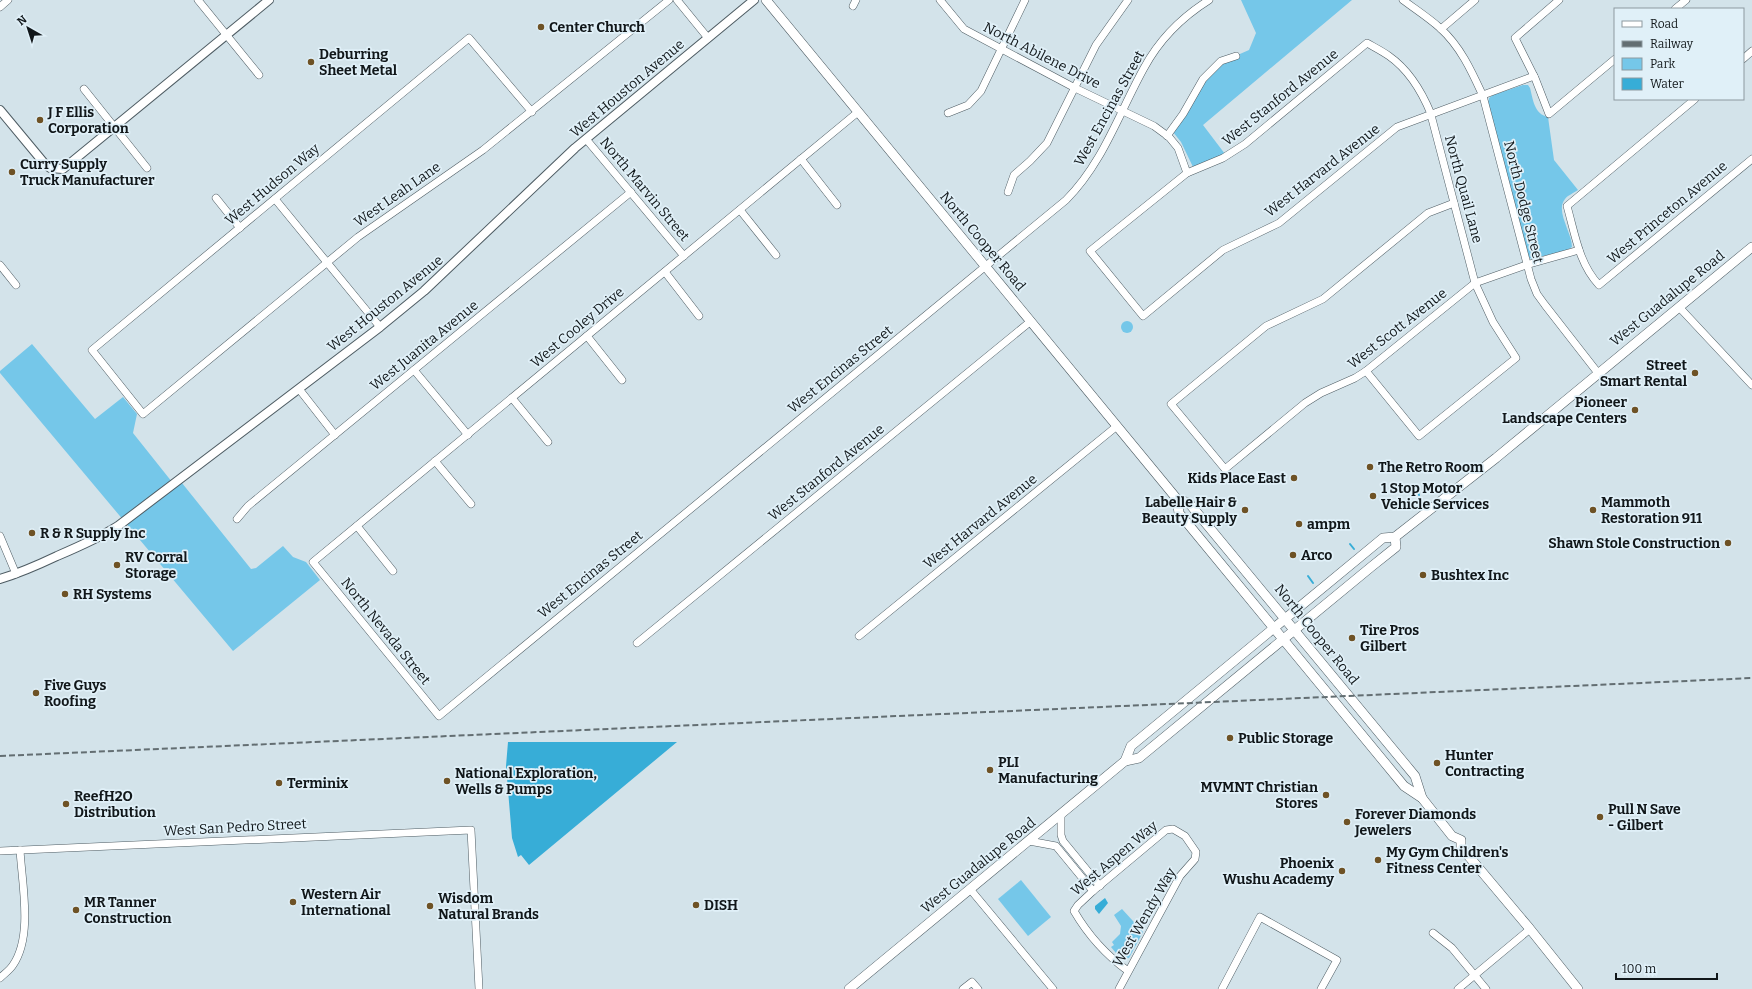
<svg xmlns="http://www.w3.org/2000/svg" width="1752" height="989" font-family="Bitter,serif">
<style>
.green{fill:#75c7e9}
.water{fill:#37add7}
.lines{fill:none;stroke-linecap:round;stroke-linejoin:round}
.stream{stroke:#37add7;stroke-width:2}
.minor-casing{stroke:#4e5c63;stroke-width:8}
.tertiary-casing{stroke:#4e5c63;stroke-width:10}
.secondary-casing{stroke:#4e5c63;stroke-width:10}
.minor{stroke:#fff;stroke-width:7}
.tertiary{stroke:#fff;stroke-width:8}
.secondary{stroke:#fff;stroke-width:9}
.rail{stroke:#636e72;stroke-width:2;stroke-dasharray:6 3;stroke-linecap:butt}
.poi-dot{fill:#6e5225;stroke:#e0f0f8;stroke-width:1.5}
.labels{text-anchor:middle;stroke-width:3.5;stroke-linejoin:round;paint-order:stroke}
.poi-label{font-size:14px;font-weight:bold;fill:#11171a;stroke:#e0f0f8;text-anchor:start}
.street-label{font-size:14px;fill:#11171a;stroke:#e0f0f8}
</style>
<rect width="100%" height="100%" fill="#d3e3ea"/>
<g class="green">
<path d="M1241 0H1352L1203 125 1225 154 1193 167 1181 142 1173 132 1207 78 1224 61 1249 50 1256 33Z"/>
<path d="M1523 85H1528L1530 88C1533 99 1534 114 1548 117L1554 160 1578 190C1574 193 1568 195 1565 199 1555 211 1572 232 1572 247L1567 250 1532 259 1528 257 1488 103 1489 98 1493 95Z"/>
<circle cx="1127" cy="327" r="6"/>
<path d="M32 344 95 419 123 397 137 414 133 433 176 487 182 483 251 569 256 568 283 546 293 557 306 562 320 580 233 651 0 373V371Z"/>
<path d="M1021 880 1051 917 1028 936 998 899Z"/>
<path d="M1122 909 1143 932 1129 958 1121 959 1111 947 1114 945 1112 942 1120 934 1121 926 1114 915Z"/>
</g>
<g class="water">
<path d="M508 742H677L529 865 521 855 518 857 512 838 506 766Z"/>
<path d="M1105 898 1108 903 1099 914 1095 909V906Z"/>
</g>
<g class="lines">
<g class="stream">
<path d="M1416 487 1419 495"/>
<path d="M1350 544 1354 549"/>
<path d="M1308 576 1313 583"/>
</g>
<g class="minor-casing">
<g id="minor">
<path d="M198 0 259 75"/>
<path d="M677 0 708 38"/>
<path d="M940 0 964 29 1075 88 1154 126 1169 137 1178 148 1187 173"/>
<path d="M1403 0C1415 9 1429 18 1440 28 1461 47 1472 72 1483 96L1531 279 1537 294 1545 305 1598 373"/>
<path d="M1559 0 1515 38 1535 78 1549 114 1615 59"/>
<path d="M853 6 856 0"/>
<path d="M0 7 8 0"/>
<path d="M1675 9 1686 0"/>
<path d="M1441 29 1475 0"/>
<path d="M1743 59 1752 51"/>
<path d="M84 89 147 168"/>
<path d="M1695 99 1567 206C1575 234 1579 264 1599 285L1752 159"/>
<path d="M532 112 469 38 92 350 143 414 358 237 483 150 669 0"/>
<path d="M858 112 313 562 439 716 1066 200C1103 163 1119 113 1144 68 1159 40 1182 17 1209 0"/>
<path d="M948 113 968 105 981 91 1025 0"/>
<path d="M1167 136 1183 114 1203 79 1221 61 1236 56"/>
<path d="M586 139 684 256"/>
<path d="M801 159 837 205"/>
<path d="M1008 192 1014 175 1030 161 1047 143 1096 45 1128 0"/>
<path d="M216 198 240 228"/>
<path d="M275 199 380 327"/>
<path d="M1454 203 1428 213 1323 299 1266 326 1171 404 1225 469 1305 403 1321 393 1355 378 1366 371 1475 283 1526 265 1579 250"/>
<path d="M740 210 776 255"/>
<path d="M0 265 16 285"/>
<path d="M665 272 699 316"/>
<path d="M1679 307 1752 385"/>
<path d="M587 336 622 380"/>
<path d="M414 370 468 435"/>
<path d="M1366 371 1419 436 1516 358 1493 322 1475 283 1431 115V114C1422 92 1409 70 1389 56 1382 51 1374 47 1367 43L1245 144 1223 158 1187 173 1090 251 1143 316 1223 250 1279 223 1397 127 1534 76"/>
<path d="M299 389 335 435"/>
<path d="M512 398 548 442"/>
<path d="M435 461 471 504"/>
<path d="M237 519 248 506 631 192"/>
<path d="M357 526 393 571"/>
<path d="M0 536 16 574"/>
<path d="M859 636 1117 426"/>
<path d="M637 643 1031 321"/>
<path d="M1061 815V835L1063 841 1100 886"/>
<path d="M1029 841 1056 846 1093 891"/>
<path d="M0 851 471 830 479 989"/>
<path d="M970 889 1053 989"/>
<path d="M1433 933 1452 948 1486 989"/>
<path d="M0 978C4 974 10 970 13 965 33 936 22 884 20 850"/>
<path d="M963 989 972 982 978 989"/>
<path d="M1119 989 1180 876 1195 859 1196 852 1185 836 1173 829 1166 830 1093 891 1078 905 1074 911C1088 935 1106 955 1128 971"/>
<path d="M1222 989 1260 917 1337 960 1321 989"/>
<path d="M1458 989 1530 929"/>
</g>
</g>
<g class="tertiary-casing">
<g id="tertiary">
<path d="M0 110 44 163 50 168 63 169 269 0"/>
<path d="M0 579C20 573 38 565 57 556 78 547 99 538 118 526L380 327 424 291 575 148 754 0"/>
</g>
</g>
<g class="secondary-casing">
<g id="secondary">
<path d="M766 0 1177 499 1179 513 1404 786 1422 798 1452 836 1461 840V847L1530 929 1578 989"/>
<path d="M1177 499 1189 503 1415 776 1422 798"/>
<path d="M1125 761 1131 746 1383 538 1395 537 1496 458 1752 247"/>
<path d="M849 989 1125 761 1139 758 1371 567 1396 547 1395 537"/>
</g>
</g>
<use href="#minor" class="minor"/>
<use href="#tertiary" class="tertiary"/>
<use href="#secondary" class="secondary"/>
<path class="rail" d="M0 756 1752 678"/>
</g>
<g class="poi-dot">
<circle cx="541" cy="27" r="4"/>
<circle cx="311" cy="62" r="4"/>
<circle cx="40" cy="120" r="4"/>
<circle cx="12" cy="172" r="4"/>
<circle cx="1695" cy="373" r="4"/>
<circle cx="1635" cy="410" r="4"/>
<circle cx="1370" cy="467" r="4"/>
<circle cx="1294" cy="478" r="4"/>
<circle cx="1373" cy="496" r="4"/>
<circle cx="1245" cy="510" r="4"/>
<circle cx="1593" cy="510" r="4"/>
<circle cx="1299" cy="524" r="4"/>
<circle cx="32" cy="533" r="4"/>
<circle cx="1728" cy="543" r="4"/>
<circle cx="1293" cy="555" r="4"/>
<circle cx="117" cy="565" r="4"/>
<circle cx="1423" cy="575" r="4"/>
<circle cx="65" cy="594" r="4"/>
<circle cx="1352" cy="638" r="4"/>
<circle cx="36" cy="693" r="4"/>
<circle cx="1230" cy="738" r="4"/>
<circle cx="1437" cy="763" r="4"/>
<circle cx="990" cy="770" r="4"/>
<circle cx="447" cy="781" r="4"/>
<circle cx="279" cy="783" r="4"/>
<circle cx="1326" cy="795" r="4"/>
<circle cx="66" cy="804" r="4"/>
<circle cx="1600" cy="817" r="4"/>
<circle cx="1347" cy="822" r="4"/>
<circle cx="1378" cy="860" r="4"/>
<circle cx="1342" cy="871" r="4"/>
<circle cx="293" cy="902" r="4"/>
<circle cx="696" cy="905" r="4"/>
<circle cx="430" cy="906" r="4"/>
<circle cx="76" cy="910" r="4"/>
</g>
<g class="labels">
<g class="poi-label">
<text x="549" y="32">Center Church</text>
<text x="319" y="59">Deburring<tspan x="319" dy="16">Sheet Metal</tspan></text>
<text x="48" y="117">J F Ellis<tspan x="48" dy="16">Corporation</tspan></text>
<text x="20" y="169">Curry Supply<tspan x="20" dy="16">Truck Manufacturer</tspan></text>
<text x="1687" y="370" text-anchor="end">Street<tspan x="1687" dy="16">Smart Rental</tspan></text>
<text x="1627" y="407" text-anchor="end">Pioneer<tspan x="1627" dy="16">Landscape Centers</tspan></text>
<text x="1378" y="472">The Retro Room</text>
<text x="1286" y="483" text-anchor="end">Kids Place East</text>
<text x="1381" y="493">1 Stop Motor<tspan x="1381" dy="16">Vehicle Services</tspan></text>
<text x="1237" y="507" text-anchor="end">Labelle Hair &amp;<tspan x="1237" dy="16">Beauty Supply</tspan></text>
<text x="1601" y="507">Mammoth<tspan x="1601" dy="16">Restoration 911</tspan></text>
<text x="1307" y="529">ampm</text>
<text x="40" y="538">R &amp; R Supply Inc</text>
<text x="1720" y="548" text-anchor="end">Shawn Stole Construction</text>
<text x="1301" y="560">Arco</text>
<text x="125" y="562">RV Corral<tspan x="125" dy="16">Storage</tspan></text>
<text x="1431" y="580">Bushtex Inc</text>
<text x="73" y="599">RH Systems</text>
<text x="1360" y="635">Tire Pros<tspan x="1360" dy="16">Gilbert</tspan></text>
<text x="44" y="690">Five Guys<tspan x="44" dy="16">Roofing</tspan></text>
<text x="1238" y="743">Public Storage</text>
<text x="1445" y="760">Hunter<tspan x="1445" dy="16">Contracting</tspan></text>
<text x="998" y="767">PLI<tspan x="998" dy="16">Manufacturing</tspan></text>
<text x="455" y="778">National Exploration,<tspan x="455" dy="16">Wells &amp; Pumps</tspan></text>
<text x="287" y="788">Terminix</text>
<text x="1318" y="792" text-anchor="end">MVMNT Christian<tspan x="1318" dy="16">Stores</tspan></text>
<text x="74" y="801">ReefH2O<tspan x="74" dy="16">Distribution</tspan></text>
<text x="1608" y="814">Pull N Save<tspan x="1608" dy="16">- Gilbert</tspan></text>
<text x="1355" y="819">Forever Diamonds<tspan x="1355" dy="16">Jewelers</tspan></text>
<text x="1386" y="857">My Gym Children's<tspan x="1386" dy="16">Fitness Center</tspan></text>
<text x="1334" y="868" text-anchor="end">Phoenix<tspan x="1334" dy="16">Wushu Academy</tspan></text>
<text x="301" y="899">Western Air<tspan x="301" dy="16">International</tspan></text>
<text x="438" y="903">Wisdom<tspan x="438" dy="16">Natural Brands</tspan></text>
<text x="84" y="907">MR Tanner<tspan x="84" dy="16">Construction</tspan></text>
<text x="704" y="910">DISH</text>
</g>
<g class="street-label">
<text transform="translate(1042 55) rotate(27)" y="5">North Abilene Drive</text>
<text transform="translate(627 88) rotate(-40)" y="5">West Houston Avenue</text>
<text transform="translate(1280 97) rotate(-39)" y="5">West Stanford Avenue</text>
<text transform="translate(1109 108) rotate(-61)" y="5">West Encinas Street</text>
<text transform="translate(1322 170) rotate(-38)" y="5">West Harvard Avenue</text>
<text transform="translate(272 184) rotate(-40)" y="5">West Hudson Way</text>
<text transform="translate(645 189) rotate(50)" y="5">North Marvin Street</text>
<text transform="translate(1464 189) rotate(75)" y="5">North Quail Lane</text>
<text transform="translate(397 194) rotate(-35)" y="5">West Leah Lane</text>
<text transform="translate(1524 202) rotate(76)" y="5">North Dodge Street</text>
<text transform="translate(1667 212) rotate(-40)" y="5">West Princeton Avenue</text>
<text transform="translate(983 241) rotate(50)" y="5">North Cooper Road</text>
<text transform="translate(1667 298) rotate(-39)" y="5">West Guadalupe Road</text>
<text transform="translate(385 303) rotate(-39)" y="5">West Houston Avenue</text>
<text transform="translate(577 327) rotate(-40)" y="5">West Cooley Drive</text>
<text transform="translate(1397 328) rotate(-38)" y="5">West Scott Avenue</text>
<text transform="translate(424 345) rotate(-39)" y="5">West Juanita Avenue</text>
<text transform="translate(840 369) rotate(-39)" y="5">West Encinas Street</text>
<text transform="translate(826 472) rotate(-39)" y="5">West Stanford Avenue</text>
<text transform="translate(980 521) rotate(-39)" y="5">West Harvard Avenue</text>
<text transform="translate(590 574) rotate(-39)" y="5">West Encinas Street</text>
<text transform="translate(386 631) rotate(51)" y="5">North Nevada Street</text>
<text transform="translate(1317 634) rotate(51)" y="5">North Cooper Road</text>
<text transform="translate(235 827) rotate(-3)" y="5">West San Pedro Street</text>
<text transform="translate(1114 858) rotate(-40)" y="5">West Aspen Way</text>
<text transform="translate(978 865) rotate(-39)" y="5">West Guadalupe Road</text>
<text transform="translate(1144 917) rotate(-60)" y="5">West Wendy Way</text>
</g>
</g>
<rect x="1614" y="8" width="130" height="92" fill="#e0f0f8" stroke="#8d999f"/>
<rect x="1622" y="21" width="20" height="6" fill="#ffffff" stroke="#8d999f"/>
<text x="1650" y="28" font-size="12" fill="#11171a">Road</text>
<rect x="1622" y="41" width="20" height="6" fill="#636e72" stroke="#8d999f"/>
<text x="1650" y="48" font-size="12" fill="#11171a">Railway</text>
<rect x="1622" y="58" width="20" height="12" fill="#75c7e9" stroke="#8d999f"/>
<text x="1650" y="68" font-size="12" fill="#11171a">Park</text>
<rect x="1622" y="78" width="20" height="12" fill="#37add7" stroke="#8d999f"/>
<text x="1650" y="88" font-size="12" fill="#11171a">Water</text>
<g transform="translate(28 28) rotate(321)" stroke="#e0f0f8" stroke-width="3" paint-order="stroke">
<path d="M0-3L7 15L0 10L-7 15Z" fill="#11171a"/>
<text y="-6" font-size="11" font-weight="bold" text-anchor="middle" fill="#11171a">N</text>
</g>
<path d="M1616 973v6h101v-6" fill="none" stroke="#11171a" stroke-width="2"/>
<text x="1622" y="973" font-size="12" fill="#11171a" stroke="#e0f0f8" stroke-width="3" paint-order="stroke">100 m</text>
</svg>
